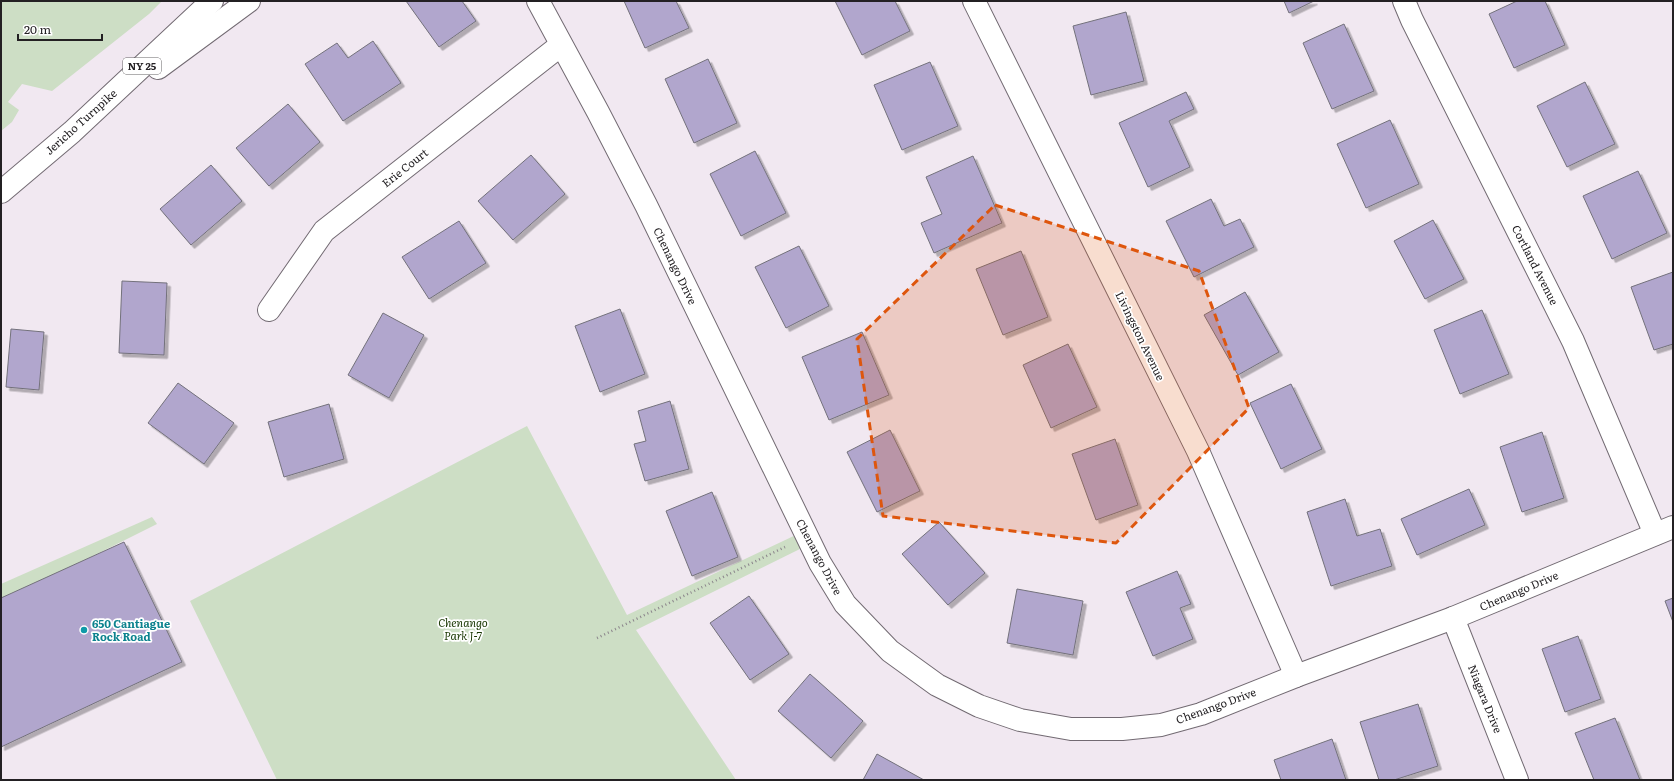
<svg xmlns="http://www.w3.org/2000/svg" width="1674" height="781" font-family="Literata,serif">
<style>
.green{fill:#cddec5}
.building{fill:#b1a6cd;stroke:#73717b;filter:url(#shadow)}
.lines{fill:none;stroke-linecap:round;stroke-linejoin:round}
.minor-casing{stroke:#726a72;stroke-width:24}
.major-casing{stroke:#726a72;stroke-width:24}
.path{stroke:#8b858b;stroke-width:2.5;stroke-dasharray:1 3;stroke-linecap:butt}
.minor{stroke:#fff;stroke-width:22}
.major{stroke:#fff;stroke-width:22}
.marked{fill:#de560d;fill-opacity:0.2;stroke:#de560d;stroke-width:3;stroke-dasharray:8 5;stroke-linejoin:round}
.culture-dot{fill:#0f9aa8;stroke:#fff;stroke-width:1.5}
.labels{text-anchor:middle;stroke-width:3.5;stroke-linejoin:round;paint-order:stroke}
.shield{fill:#fff;stroke:#656365;stroke-width:1}
.shield-label{font-size:10px;font-weight:bold;fill:#232023}
.street-label{font-size:11px;fill:#232023;stroke:#fff}
.park-label{font-size:11px;font-style:italic;fill:#193702;stroke:#fff}
.culture-label{font-size:11px;font-weight:bold;fill:#0d838f;stroke:#fff;text-anchor:start}
</style>
<defs>
<filter id="shadow"><feDropShadow dx="3.5" dy="3.5" stdDeviation="0" flood-color="#0004"/></filter>
</defs>
<rect width="100%" height="100%" fill="#f1e8f1"/>
<g class="green">
<path d="M1 1H162L149 14 52 91 22 84 8 102 19 110 12 122 1 131Z"/>
<path d="M527 426 627 615 800 533 806 546 636 630 736 780H277L190 601Z"/>
<path d="M152 517 157 524 1 602V584Z"/>
</g>
<g class="building">
<path d="M406 1H462L476 21 439 47Z"/>
<path d="M624 1H676L689 28 645 48Z"/>
<path d="M835 1H895L910 31 862 55Z"/>
<path d="M1284 1H1314L1289 13Z"/>
<path d="M1517 1H1545L1565 45 1514 68 1489 14Z"/>
<path d="M1126 12 1144 81 1091 95 1073 26Z"/>
<path d="M1344 24 1374 91 1332 109 1303 43Z"/>
<path d="M373 41 401 83 343 121 305 64 337 43 348 58Z"/>
<path d="M708 59 737 123 694 143 665 79Z"/>
<path d="M930 62 958 126 902 150 874 85Z"/>
<path d="M1585 82 1615 144 1567 167 1537 106Z"/>
<path d="M1186 92 1194 109 1169 121 1190 167 1148 187 1119 123Z"/>
<path d="M288 104 320 142 269 186 236 148Z"/>
<path d="M1390 120 1419 184 1366 208 1337 144Z"/>
<path d="M755 151 786 213 741 236 710 174Z"/>
<path d="M531 155 565 194 513 240 478 201Z"/>
<path d="M973 156 1002 223 934 253 921 223 942 214 926 177Z"/>
<path d="M211 165 242 201 191 245 160 209Z"/>
<path d="M1638 171 1667 233 1612 259 1583 196Z"/>
<path d="M1211 199 1224 226 1240 219 1254 247 1194 277 1166 221Z"/>
<path d="M1433 220 1464 279 1425 299 1394 241Z"/>
<path d="M459 221 486 263 429 299 402 257Z"/>
<path d="M799 246 829 306 786 328 755 267Z"/>
<path d="M1021 251 1048 317 1003 335 976 269Z"/>
<path d="M1673 272V344L1654 350 1631 287Z"/>
<path d="M122 281 167 283 164 355 119 353Z"/>
<path d="M1245 292 1279 352 1238 375 1204 315Z"/>
<path d="M620 309 645 374 600 392 575 326Z"/>
<path d="M1482 310 1509 374 1460 394 1434 330Z"/>
<path d="M383 313 424 335 389 398 348 375Z"/>
<path d="M11 329 44 332 39 390 6 387Z"/>
<path d="M862 332 889 395 829 420 802 357Z"/>
<path d="M1068 344 1097 407 1051 428 1023 365Z"/>
<path d="M178 383 234 423 204 464 148 423Z"/>
<path d="M1291 384 1322 449 1281 469 1250 403Z"/>
<path d="M670 401 689 469 645 481 634 444 646 441 638 411Z"/>
<path d="M329 404 344 459 284 477 268 422Z"/>
<path d="M890 430 920 491 877 512 847 452Z"/>
<path d="M1542 432 1564 498 1522 512 1500 447Z"/>
<path d="M1115 439 1138 505 1096 520 1072 454Z"/>
<path d="M1469 489 1485 525 1417 555 1401 519Z"/>
<path d="M712 492 738 557 692 576 666 511Z"/>
<path d="M1345 499 1357 536 1380 529 1392 566 1331 586 1307 512Z"/>
<path d="M939 522 985 573 948 605 902 554Z"/>
<path d="M124 542 182 662 1 747V598Z"/>
<path d="M1177 571 1191 604 1180 608 1193 639 1153 656 1126 592Z"/>
<path d="M1017 589 1083 601 1073 655 1007 643Z"/>
<path d="M749 596 789 654 750 680 710 623Z"/>
<path d="M1673 598V622L1665 601Z"/>
<path d="M1578 636 1601 699 1565 712 1542 649Z"/>
<path d="M810 674 863 721 831 758 778 711Z"/>
<path d="M1418 704 1438 766 1394 780H1379L1360 722Z"/>
<path d="M1615 718 1640 780H1594L1575 733Z"/>
<path d="M1332 739 1346 780H1281L1274 760Z"/>
<path d="M877 754 924 780H863Z"/>
</g>
<g class="lines">
<g class="minor-casing">
<g id="minor">
<path d="M538 1 598 112 646 205 820 563 845 604 890 651 937 685 979 706 1020 720 1071 729H1122L1161 725 1201 714 1296 676 1453 618 1673 527"/>
<path d="M974 1 1198 451 1296 676"/>
<path d="M1404 1 1412 20 1573 341 1655 534"/>
<path d="M269 310 324 231 561 45"/>
<path d="M1453 618 1517 780"/>
</g>
</g>
<g class="major-casing">
<g id="major">
<path d="M158 68 249 1"/>
<path d="M1 192 72 132 212 1"/>
</g>
</g>
<path class="path" d="M597 638 785 547"/>
<use href="#minor" class="minor"/>
<use href="#major" class="major"/>
</g>
<path class="marked" d="M995 205 1199 271 1249 408 1116 543 883 516 857 339Z"/>
<circle class="culture-dot" cx="84" cy="630" r="4"/>
<g class="labels">
<rect class="shield" x="123" y="58" width="38" height="16" rx="3"/>
<g class="shield-label">
<text x="142" y="70">NY 25</text>
</g>
<g class="street-label">
<text transform="translate(81 122) rotate(-42)" y="4">Jericho Turnpike</text>
<text transform="translate(405 168) rotate(-38)" y="4">Erie Court</text>
<text transform="translate(1535 265) rotate(63)" y="4">Cortland Avenue</text>
<text transform="translate(675 266) rotate(64)" y="4">Chenango Drive</text>
<text transform="translate(1140 336) rotate(64)" y="4">Livingston Avenue</text>
<text transform="translate(819 557) rotate(62)" y="4">Chenango Drive</text>
<text transform="translate(1519 591) rotate(-23)" y="4">Chenango Drive</text>
<text transform="translate(1485 699) rotate(68)" y="4">Niagara Drive</text>
<text transform="translate(1216 706) rotate(-20)" y="4">Chenango Drive</text>
</g>
<g class="park-label">
<text x="463" y="627">Chenango<tspan x="463" dy="13">Park J-7</tspan></text>
</g>
<g class="culture-label">
<text x="92" y="628">650 Cantiague<tspan x="92" dy="13">Rock Road</tspan></text>
</g>
</g>
<rect width="1674" height="781" fill="none" stroke="#232023" stroke-width="4"/>
<path d="M18 34v6h84v-6" fill="none" stroke="#232023" stroke-width="2"/>
<text x="24" y="34" font-size="12" fill="#232023" stroke="#ffffff" stroke-width="3" paint-order="stroke">20 m</text>
</svg>
